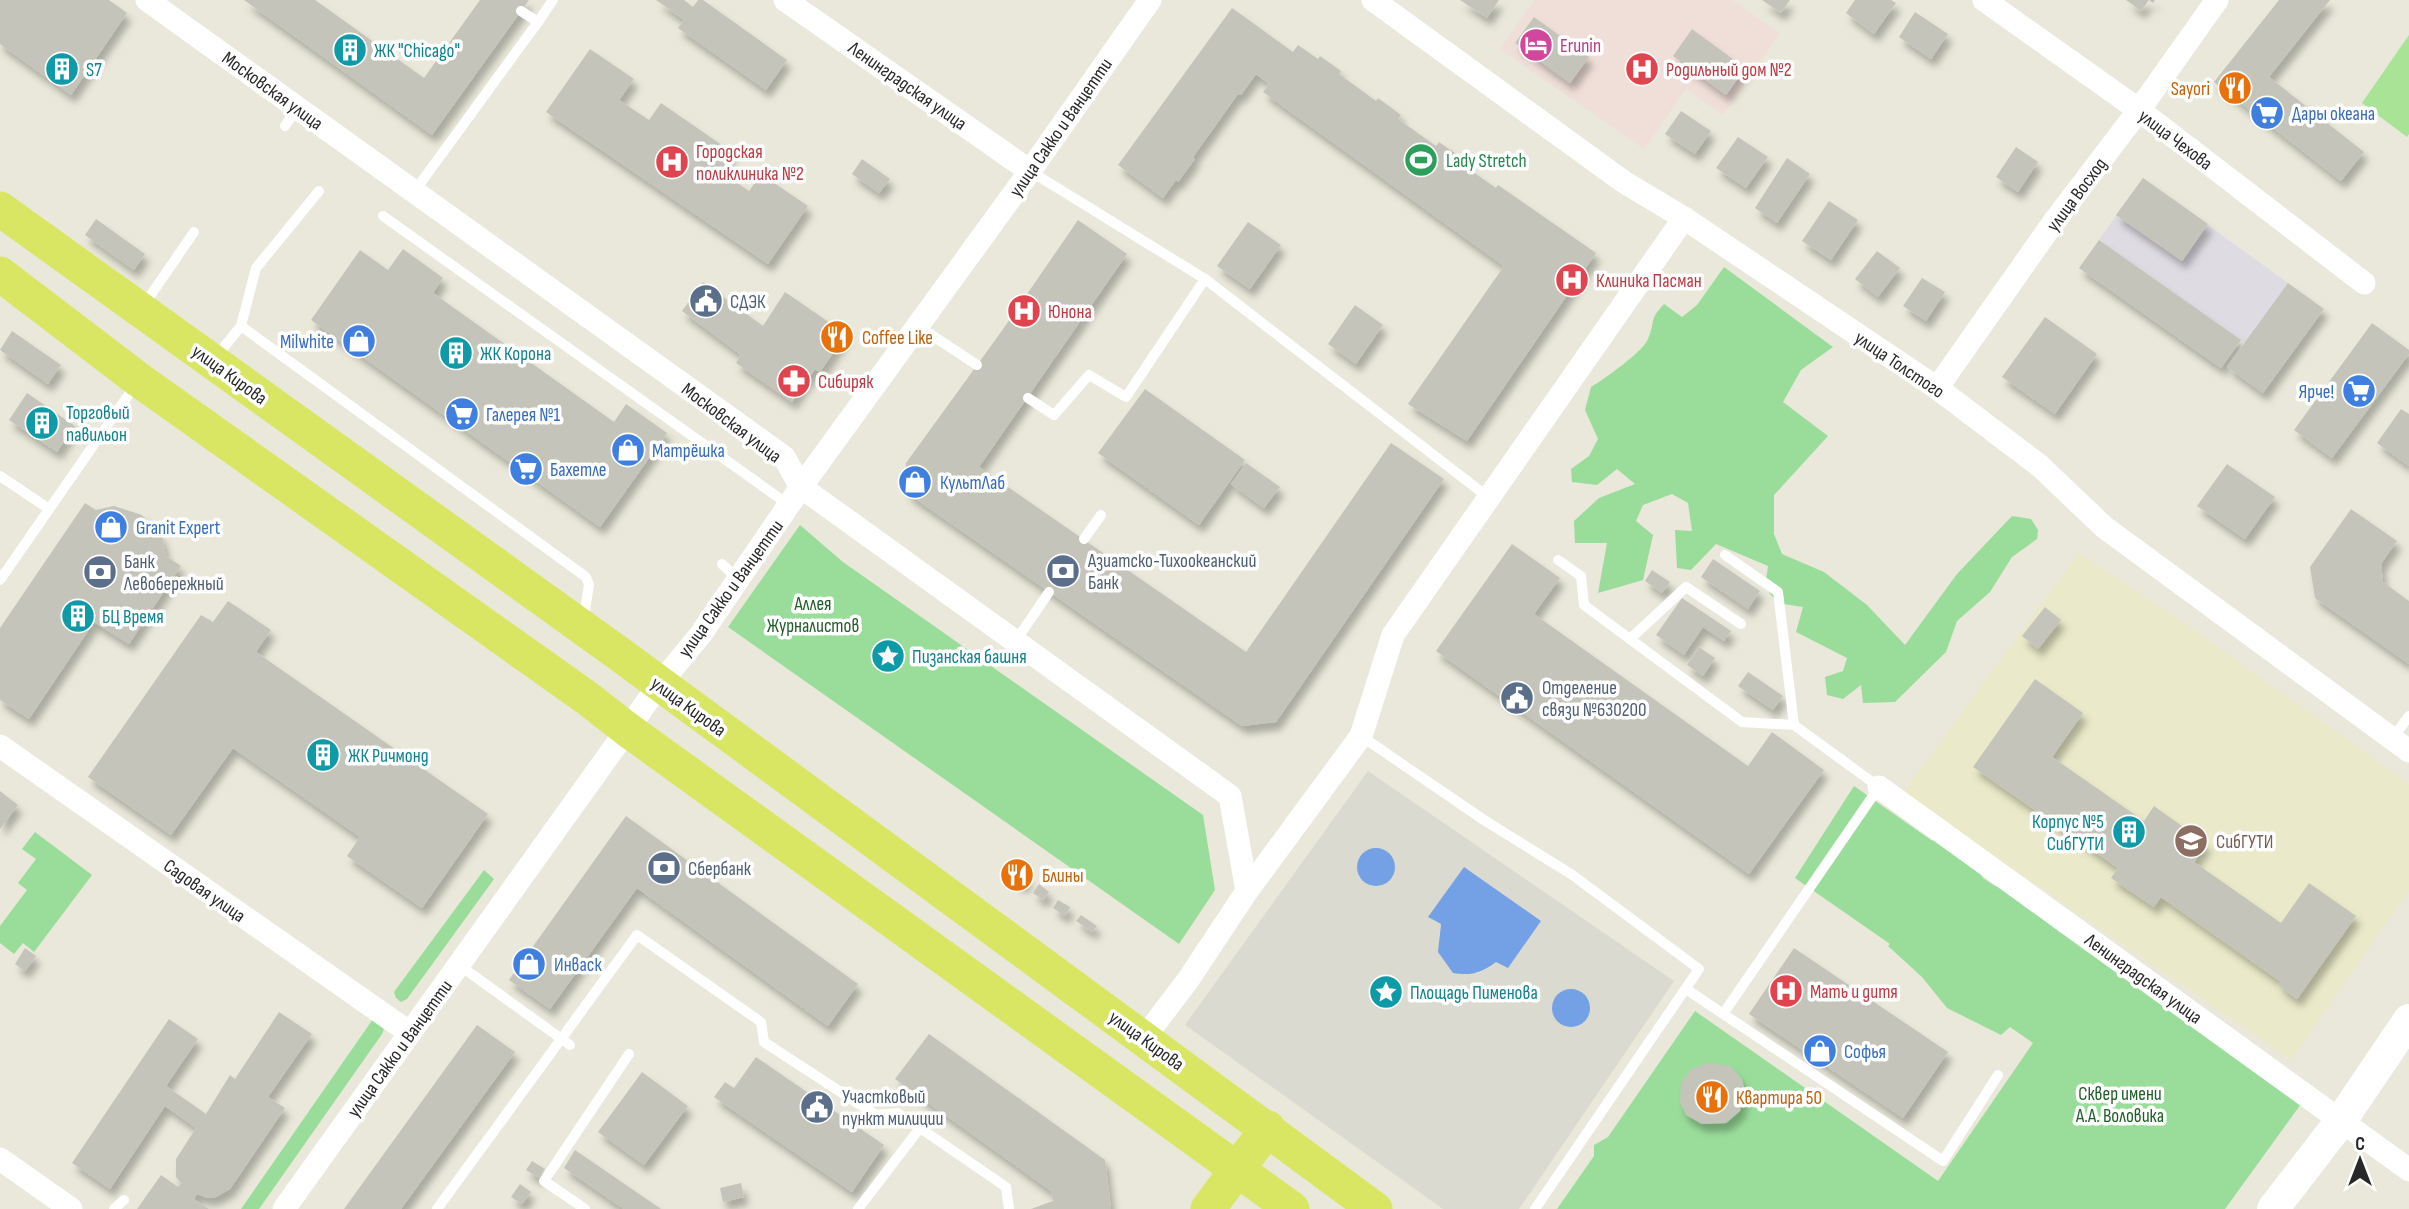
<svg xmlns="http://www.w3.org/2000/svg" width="2409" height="1209" font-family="'Sofia Sans Condensed',sans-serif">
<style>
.industrial{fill:#dfdbe2}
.education{fill:#eaeaca}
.medical{fill:#f0dfd8}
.green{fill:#9add9a}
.pitch{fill:#a9e396}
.plaza{fill:#dadad1;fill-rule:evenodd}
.water{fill:#74a1e5}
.building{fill:#c5c4ba;filter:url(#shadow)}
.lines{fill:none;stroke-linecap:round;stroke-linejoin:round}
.service{stroke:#fff;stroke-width:10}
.minor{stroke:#fff;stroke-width:23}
.secondary{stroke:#fff;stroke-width:32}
.primary{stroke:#d8e663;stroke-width:35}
.labels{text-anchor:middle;stroke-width:7;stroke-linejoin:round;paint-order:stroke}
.hotel-label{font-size:19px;fill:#b23c85;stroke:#fff;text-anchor:start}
.culture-label{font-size:19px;fill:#0d838f;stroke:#fff;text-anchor:start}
.health-label{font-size:19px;fill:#be3a42;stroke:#fff;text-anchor:start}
.street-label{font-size:19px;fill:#282828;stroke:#fff}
.food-label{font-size:19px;fill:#c56008;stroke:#fff;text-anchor:start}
.shop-label{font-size:19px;fill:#366cbe;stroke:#fff;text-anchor:start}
.leisure-label{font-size:19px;fill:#27864d;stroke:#fff;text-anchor:start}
.service-label{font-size:19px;fill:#4e5e75;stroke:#fff;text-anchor:start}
.park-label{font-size:19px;fill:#1e5e26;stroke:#fff}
.education-label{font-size:19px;fill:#785e54;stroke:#fff;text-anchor:start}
</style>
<defs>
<filter id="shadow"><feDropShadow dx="4.5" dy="8" stdDeviation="3.5" flood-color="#0004"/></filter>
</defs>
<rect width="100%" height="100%" fill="#e9e8da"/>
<path class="industrial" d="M2143 178 2288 283 2245 343 2099 240Z"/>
<path class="education" d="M2079 553 2175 617 2409 784V890L2291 1060 1903 793Z"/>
<path class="medical" d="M1534 0H1732L1780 33 1723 115 1686 89 1644 149 1500 49Z"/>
<g class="green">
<path d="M1724 267 1833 347 1801 370 1783 402 1828 436 1774 495V534L1782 554 1824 572 1867 605 1905 645 1957 574 2012 516 2031 519 2038 530 2037 539 2012 557 1990 592 1957 621 1946 652 1895 702 1863 703 1861 685 1843 699 1827 695 1825 677 1843 671 1847 658 1796 632 1803 607 1777 603 1765 587 1768 566 1716 544 1691 570 1677 568 1675 530 1692 531 1688 503 1672 494 1643 505 1636 521 1653 535 1643 580 1598 593 1607 543H1575L1574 521 1599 498 1635 484 1617 469 1597 485 1572 482 1571 469 1589 456 1598 439 1585 410 1591 387C1604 379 1643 352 1648 339 1656 321 1648 321 1664 304L1682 317 1697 305Z"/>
<path d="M800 525 843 562 1203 815 1215 890 1179 944 728 627Z"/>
<path d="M1854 786 1931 840 1949 846 1973 860 1983 878 1995 886 2013 890 2052 916 2053 927 2301 1104 2225 1209H1557L1594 1156V1145L1608 1137 1695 1011 1938 1181 2033 1043 2010 1027 2001 1035 1947 1008 1922 977 1888 946 1890 944 1795 878Z"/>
<path d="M35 832 92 875 34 952 23 943 14 954 0 943V926L27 890 18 883 36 859 22 849Z"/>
<path d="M484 870 494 879 407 999 401 1002 396 998 394 992Z"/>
<path d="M373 1019 384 1029 382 1034 259 1209H241Z"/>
</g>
<path class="pitch" d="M2409 35V134L2407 137 2362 103Z"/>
<path class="plaza" d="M1368 771 1674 981 1519 1209H1443L1185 1025ZM1429 918 1541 921 1496 962 1477 974 1439 937 1441 924Z"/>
<g class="water">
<circle cx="1376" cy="867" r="19"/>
<path d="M1464 867 1541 921 1508 968 1496 962C1481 973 1471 976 1453 973L1438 952 1441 924 1428 917Z"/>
<circle cx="1571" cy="1008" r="19"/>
</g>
<g class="building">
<path d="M0 0H109L127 13 71 95 0 44Z"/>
<path d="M244 0H315L424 78 480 0H529L432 135Z"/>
<path d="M656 0H684L693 7 698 0H703L787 60 766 90 678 28 684 20Z"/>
<path d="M1460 0H1499L1487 18Z"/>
<path d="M1762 0H1790L1781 13Z"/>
<path d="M1855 0H1891L1896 3 1874 34 1846 13Z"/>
<path d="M2126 0H2155L2153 3 2149 0 2141 11Z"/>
<path d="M2279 0H2330L2269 77 2364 152 2341 181 2214 82Z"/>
<path d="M1232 8 1293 52 1298 45 1318 59 1320 56 1341 71 1339 74 1376 101 1378 98 1401 115 1398 119 1436 146 1439 142 1462 158 1459 162 1496 188 1498 185 1596 253 1467 441 1408 404 1504 266 1263 92 1269 84 1256 74 1241 95 1238 94 1193 157 1195 159 1178 182 1176 180 1163 198 1118 165Z"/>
<path d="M1915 12 1948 34 1931 59 1899 37Z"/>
<path d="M1534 17 1589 57 1570 83 1515 43Z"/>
<path d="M1692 29 1745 68 1726 95 1673 56Z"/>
<path d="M590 49 634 79 619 100 649 120 661 103 732 152 720 171 749 191 761 174 808 206 768 264 546 112Z"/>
<path d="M1681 111 1711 131 1695 154 1665 134Z"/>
<path d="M1738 137 1768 157 1746 188 1716 168Z"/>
<path d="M2016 147 2038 162 2018 192 1996 177Z"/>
<path d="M1787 158 1810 174 1777 223 1755 208Z"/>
<path d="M862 159 890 179 879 193 852 174Z"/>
<path d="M2143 178 2208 224 2182 261 2116 215Z"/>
<path d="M1829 201 1858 220 1831 260 1802 241Z"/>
<path d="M96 219 145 254 134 270 85 235Z"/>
<path d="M1078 220 1127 254 979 467 1246 652 1391 443 1444 479 1276 722 1242 726 907 493 906 463 1001 332Z"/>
<path d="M1248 222 1281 245 1250 289 1217 266Z"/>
<path d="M2099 240 2241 340 2221 368 2079 268Z"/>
<path d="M403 249 443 278 433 293 614 422 626 404 667 433 600 527 311 320 360 250 388 270Z"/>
<path d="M1877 251 1900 268 1878 297 1855 279Z"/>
<path d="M1922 278 1945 292 1926 321 1903 306Z"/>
<path d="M703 282 763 326 785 292 846 334 820 372 815 369 792 402 736 363 741 355 682 311Z"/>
<path d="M2288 283 2324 309 2263 393 2227 367Z"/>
<path d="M1355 305 1383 325 1356 364 1328 344Z"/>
<path d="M2045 317 2097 354 2055 414 2002 377Z"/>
<path d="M2372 323 2409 350V354L2332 458 2294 430Z"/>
<path d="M12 331 61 365 48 384 0 350Z"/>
<path d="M1145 389 1245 460 1199 525 1098 453Z"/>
<path d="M27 393 75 426 57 452 9 420Z"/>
<path d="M2401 409 2409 414V466L2377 443Z"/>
<path d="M1246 463 1280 487 1264 508 1231 484Z"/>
<path d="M2227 464 2275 497 2245 539 2197 506Z"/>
<path d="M85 503 96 510 114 506 142 515 162 537 166 556 181 566 129 644 94 622 29 719 0 700V628Z"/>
<path d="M2351 509 2397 541 2381 564 2383 582 2409 601V664L2315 598 2310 567Z"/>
<path d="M1512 544 1560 578 1534 614 1748 766 1772 732 1824 770 1749 874 1436 651Z"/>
<path d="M1713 559 1760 591 1748 609 1701 577Z"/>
<path d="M1652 570 1670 582 1662 593 1645 581Z"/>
<path d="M1682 598 1731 631 1724 641 1703 627 1684 655 1656 635Z"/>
<path d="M228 601 271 630 256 652 488 814 422 908 347 856 360 837 233 748 171 835 88 777 201 615 213 622Z"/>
<path d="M2045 607 2061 620 2038 649 2022 636Z"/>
<path d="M1699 647 1715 658 1703 676 1687 665Z"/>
<path d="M1748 672 1783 696 1773 710 1738 686Z"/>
<path d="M2035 679 2083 713 2052 757 2144 821 2154 806 2207 844 2194 862 2281 923 2309 883 2356 916 2297 999 2278 985 2281 982 2161 897 2154 907 2111 878 2118 868 1973 767Z"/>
<path d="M0 791 18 805 0 829Z"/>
<path d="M626 816 858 984 828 1026 637 888 550 1009 509 980Z"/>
<path d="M1010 865 1029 878 1023 886 1005 873Z"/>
<path d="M1039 884 1049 892 1043 900 1033 893Z"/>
<path d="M1058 900 1070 907 1065 916 1053 908Z"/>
<path d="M1081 915 1097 926 1092 932 1076 921Z"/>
<path d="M25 948 36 956 25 971 15 964Z"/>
<path d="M1794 948 1948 1052 1903 1118 1749 1014Z"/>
<path d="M279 1012 312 1034 268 1097 285 1108 230 1189 216 1197 207 1198 197 1194 194 1199 209 1209H137L161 1175 178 1187 181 1183 176 1177V1159L196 1128 165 1106 110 1189 72 1163 169 1019 198 1039 166 1086 206 1114 230 1075 235 1079Z"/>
<path d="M477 1025 515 1052 401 1209H344Z"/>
<path d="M929 1034 1105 1160 1111 1209H1031L1053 1201 1051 1191 895 1079Z"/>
<path d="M756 1057 884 1145 852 1192 714 1097 725 1082 734 1088Z"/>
<path d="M1708 1063 1730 1066 1742 1079 1745 1093 1740 1111 1726 1123 1702 1124 1686 1115 1680 1102 1681 1083 1691 1069Z"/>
<path d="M642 1072 688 1106 644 1165 598 1132Z"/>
<path d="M575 1150 661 1209H624L564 1168Z"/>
<path d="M532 1161 545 1169 539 1178 526 1170Z"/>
<path d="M741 1183 744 1197 723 1202 720 1188Z"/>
<path d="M520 1184 531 1192 522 1204 511 1197Z"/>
</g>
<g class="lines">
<g class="service">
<path d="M538 22 553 0"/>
<path d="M285 126 297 108"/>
<path d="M1030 171 1205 279 1488 497"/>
<path d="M414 192 538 22 521 11"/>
<path d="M383 216 789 505"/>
<path d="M144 305 194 232"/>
<path d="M241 326 586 577 589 585 583 623"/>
<path d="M918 326 977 365"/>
<path d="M216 357 241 326 256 268 319 191"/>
<path d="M1028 398 1054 415 1089 375 1126 397 1205 279"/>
<path d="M0 476 49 509"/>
<path d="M1084 539 1101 515"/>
<path d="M1725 555 1778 592 1794 725"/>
<path d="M1558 560 1581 576 1584 605 1742 722 1794 725 1879 787 1723 1014"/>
<path d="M722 564 738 579"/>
<path d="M0 580 136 384"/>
<path d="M1630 639 1686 587 1741 624"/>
<path d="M1015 642 1049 592"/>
<path d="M1361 736 1484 820 1571 874 1699 969 1535 1209"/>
<path d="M2392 739 2409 716"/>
<path d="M459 965 570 1045"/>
<path d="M1686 989 1943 1161 1998 1075"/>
<path d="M114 1209 124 1200"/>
<path d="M437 1209 637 935 761 1022 764 1042 876 1115 898 1113 1006 1187 1009 1209"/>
<path d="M585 1209 544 1181 629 1054"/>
<path d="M858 1209 920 1128"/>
</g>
<g class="minor">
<path d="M147 0 773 449 784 457 801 487 1230 796 1247 891"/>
<path d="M785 0 1030 171"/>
<path d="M1373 0 1624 182 1684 218 1937 388 2040 466 2104 527 2409 751"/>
<path d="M1984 0 2139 110 2364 283"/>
<path d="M1937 388 2053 223 2139 110 2217 0"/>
<path d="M0 746 410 1033"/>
<path d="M1879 787 2409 1170"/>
<path d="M1144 1038 1188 980 1247 891 1361 736 1393 635 1684 218"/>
<path d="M0 1159 71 1209"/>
<path d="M284 1209 659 685 701 634 801 487 1030 171 1150 0"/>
</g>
<path class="secondary" d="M2273 1209 2340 1122 2409 1020"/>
<g class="primary">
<path d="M0 209 618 653 1375 1209"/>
<path d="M0 274 139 380 587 698 628 730 1292 1209"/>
<path d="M1208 1209 1268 1128"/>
</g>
</g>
<defs>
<g id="hotel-disc" transform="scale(1.75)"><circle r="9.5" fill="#d1479c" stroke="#fff"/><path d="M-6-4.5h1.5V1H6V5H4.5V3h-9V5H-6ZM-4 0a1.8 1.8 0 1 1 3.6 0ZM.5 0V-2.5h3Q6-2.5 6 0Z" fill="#fff"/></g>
<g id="building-disc" transform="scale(1.75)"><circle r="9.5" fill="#0f9aa8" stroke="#fff"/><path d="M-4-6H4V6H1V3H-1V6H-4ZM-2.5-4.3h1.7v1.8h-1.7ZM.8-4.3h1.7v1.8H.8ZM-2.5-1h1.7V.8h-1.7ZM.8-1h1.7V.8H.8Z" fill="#fff"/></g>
<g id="hospital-disc" transform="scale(1.75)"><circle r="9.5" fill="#e0444e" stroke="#fff"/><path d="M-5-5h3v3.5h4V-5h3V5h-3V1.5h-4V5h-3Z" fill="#fff"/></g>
<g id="restaurant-disc" transform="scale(1.75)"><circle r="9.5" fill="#e8710a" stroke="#fff"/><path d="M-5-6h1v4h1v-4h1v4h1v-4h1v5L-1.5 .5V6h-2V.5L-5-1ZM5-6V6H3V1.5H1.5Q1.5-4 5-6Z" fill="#fff"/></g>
<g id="supermarket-disc" transform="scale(1.75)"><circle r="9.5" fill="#3f7fe0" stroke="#fff"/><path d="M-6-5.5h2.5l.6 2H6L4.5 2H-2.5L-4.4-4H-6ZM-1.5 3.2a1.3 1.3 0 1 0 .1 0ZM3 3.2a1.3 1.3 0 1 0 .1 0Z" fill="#fff"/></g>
<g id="stadium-disc" transform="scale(1.75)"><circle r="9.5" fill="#2e9e5b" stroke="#fff"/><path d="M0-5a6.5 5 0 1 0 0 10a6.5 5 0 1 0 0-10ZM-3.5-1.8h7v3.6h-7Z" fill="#fff"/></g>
<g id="civic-disc" transform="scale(1.75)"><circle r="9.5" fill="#5c6f8a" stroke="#fff"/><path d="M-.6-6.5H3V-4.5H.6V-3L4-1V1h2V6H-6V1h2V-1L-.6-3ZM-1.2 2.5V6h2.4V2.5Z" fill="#fff"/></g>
<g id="shop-disc" transform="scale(1.75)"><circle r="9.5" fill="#3f7fe0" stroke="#fff"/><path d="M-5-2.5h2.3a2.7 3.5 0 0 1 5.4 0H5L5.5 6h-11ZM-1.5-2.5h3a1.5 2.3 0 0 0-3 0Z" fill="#fff"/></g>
<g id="pharmacy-disc" transform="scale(1.75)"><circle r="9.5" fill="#e0444e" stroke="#fff"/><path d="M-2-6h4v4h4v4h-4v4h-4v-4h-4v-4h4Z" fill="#fff"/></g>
<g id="bank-disc" transform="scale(1.75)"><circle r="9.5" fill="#5c6f8a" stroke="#fff"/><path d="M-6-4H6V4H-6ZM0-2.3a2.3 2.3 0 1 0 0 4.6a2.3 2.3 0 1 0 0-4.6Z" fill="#fff"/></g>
<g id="sight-disc" transform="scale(1.75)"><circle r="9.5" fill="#0f9aa8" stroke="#fff"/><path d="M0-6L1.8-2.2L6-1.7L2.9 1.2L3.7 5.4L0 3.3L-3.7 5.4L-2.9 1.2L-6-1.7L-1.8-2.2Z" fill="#fff"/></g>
<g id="university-disc" transform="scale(1.75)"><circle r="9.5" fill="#8d6e63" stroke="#fff"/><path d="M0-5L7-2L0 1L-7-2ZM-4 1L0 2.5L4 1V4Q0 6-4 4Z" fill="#fff"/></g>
</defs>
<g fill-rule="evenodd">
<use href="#hotel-disc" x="1536" y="45"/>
<use href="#building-disc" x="350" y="50"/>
<use href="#building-disc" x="62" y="69"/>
<use href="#hospital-disc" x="1642" y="69"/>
<use href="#restaurant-disc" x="2235" y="88"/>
<use href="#supermarket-disc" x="2267" y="113"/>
<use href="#stadium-disc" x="1421" y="160"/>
<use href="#hospital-disc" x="672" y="162"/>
<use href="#hospital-disc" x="1572" y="280"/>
<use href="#civic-disc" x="706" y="301"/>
<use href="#hospital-disc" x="1024" y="311"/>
<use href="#restaurant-disc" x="837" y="337"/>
<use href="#shop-disc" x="359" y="341"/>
<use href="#building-disc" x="456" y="353"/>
<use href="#pharmacy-disc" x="794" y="381"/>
<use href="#supermarket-disc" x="2359" y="391"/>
<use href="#supermarket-disc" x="462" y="414"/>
<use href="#building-disc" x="42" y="423"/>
<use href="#shop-disc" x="628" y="450"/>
<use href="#supermarket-disc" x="526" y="469"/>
<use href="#shop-disc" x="915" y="482"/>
<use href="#shop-disc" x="111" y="527"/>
<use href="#bank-disc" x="1063" y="571"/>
<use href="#bank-disc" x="100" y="572"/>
<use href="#building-disc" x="78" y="616"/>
<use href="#sight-disc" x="888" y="656"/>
<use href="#civic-disc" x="1517" y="698"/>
<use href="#building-disc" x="323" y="755"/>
<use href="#building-disc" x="2129" y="832"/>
<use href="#university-disc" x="2191" y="841"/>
<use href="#bank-disc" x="664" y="868"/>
<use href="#restaurant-disc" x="1017" y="875"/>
<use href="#shop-disc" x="529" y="964"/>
<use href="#hospital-disc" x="1786" y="991"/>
<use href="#sight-disc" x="1386" y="992"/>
<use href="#shop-disc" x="1820" y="1051"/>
<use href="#restaurant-disc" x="1712" y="1097"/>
<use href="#civic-disc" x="817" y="1107"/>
</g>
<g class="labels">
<g class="hotel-label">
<text x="1560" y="52">Erunin</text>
</g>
<g class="culture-label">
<text x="374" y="57">ЖК "Chicago"</text>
<text x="86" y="76">S7</text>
<text x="480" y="360">ЖК Корона</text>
<text x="66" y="419">Торговый<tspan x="66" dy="22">павильон</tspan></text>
<text x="102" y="623">БЦ Время</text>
<text x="912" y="663">Пизанская башня</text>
<text x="348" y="762">ЖК Ричмонд</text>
<text x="2104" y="828" text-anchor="end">Корпус №5<tspan x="2104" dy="22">СибГУТИ</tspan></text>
<text x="1410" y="999">Площадь Пименова</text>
</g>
<g class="health-label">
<text x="1666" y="76">Родильный дом №2</text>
<text x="696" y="158">Городская<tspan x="696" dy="22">поликлиника №2</tspan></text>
<text x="1596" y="287">Клиника Пасман</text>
<text x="1048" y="318">Юнона</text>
<text x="818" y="388">Сибиряк</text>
<text x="1810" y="998">Мать и дитя</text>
</g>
<g class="street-label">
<text transform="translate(908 85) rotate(35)" y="7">Ленинградская улица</text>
<text transform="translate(273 90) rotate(36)" y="7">Московская улица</text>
<text transform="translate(1060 127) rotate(-55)" y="7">улица Сакко и Ванцетти</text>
<text transform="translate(2176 139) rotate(37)" y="7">улица Чехова</text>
<text transform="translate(2076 194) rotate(-53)" y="7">улица Восход</text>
<text transform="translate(1900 364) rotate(34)" y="7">улица Толстого</text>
<text transform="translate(230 374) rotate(36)" y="7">улица Кирова</text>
<text transform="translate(732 422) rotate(37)" y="7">Московская улица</text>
<text transform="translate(730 588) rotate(-54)" y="7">улица Сакко и Ванцетти</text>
<text transform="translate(689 706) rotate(36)" y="7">улица Кирова</text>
<text transform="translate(205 890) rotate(35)" y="7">Садовая улица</text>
<text transform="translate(2144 978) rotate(36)" y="7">Ленинградская улица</text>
<text transform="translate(1147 1040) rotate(36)" y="7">улица Кирова</text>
<text transform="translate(399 1048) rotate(-54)" y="7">улица Сакко и Ванцетти</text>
</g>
<g class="food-label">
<text x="2210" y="95" text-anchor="end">Sayori</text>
<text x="862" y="344">Coffee Like</text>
<text x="1042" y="882">Блины</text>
<text x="1736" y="1104">Квартира 50</text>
</g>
<g class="shop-label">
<text x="2292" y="120">Дары океана</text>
<text x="334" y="348" text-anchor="end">Milwhite</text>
<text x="2334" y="398" text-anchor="end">Ярче!</text>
<text x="486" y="421">Галерея №1</text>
<text x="652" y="457">Матрёшка</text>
<text x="550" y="476">Бахетле</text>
<text x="940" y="489">КультЛаб</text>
<text x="136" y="534">Granit Expert</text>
<text x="554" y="971">Инваск</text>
<text x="1844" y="1058">Софья</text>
</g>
<g class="leisure-label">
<text x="1446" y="167">Lady Stretch</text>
</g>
<g class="service-label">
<text x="730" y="308">СДЭК</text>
<text x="1088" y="567">Азиатско-Тихоокеанский<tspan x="1088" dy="22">Банк</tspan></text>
<text x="124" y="568">Банк<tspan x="124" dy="22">Левобережный</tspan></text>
<text x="1542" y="694">Отделение<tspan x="1542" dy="22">связи №630200</tspan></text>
<text x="688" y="875">Сбербанк</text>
<text x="842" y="1103">Участковый<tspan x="842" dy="22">пункт милиции</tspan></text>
</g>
<g class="park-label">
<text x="813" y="610">Аллея<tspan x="813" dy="22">Журналистов</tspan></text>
<text x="2120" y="1100">Cквер имени<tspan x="2120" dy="22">А.А. Воловика</tspan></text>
</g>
<g class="education-label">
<text x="2216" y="848">СибГУТИ</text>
</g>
</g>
<g transform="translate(2360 1160)" stroke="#ffffff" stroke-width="5" paint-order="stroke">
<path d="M0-5L12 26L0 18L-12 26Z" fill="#282828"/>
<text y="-10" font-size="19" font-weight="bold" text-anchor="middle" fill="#282828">С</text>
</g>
</svg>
